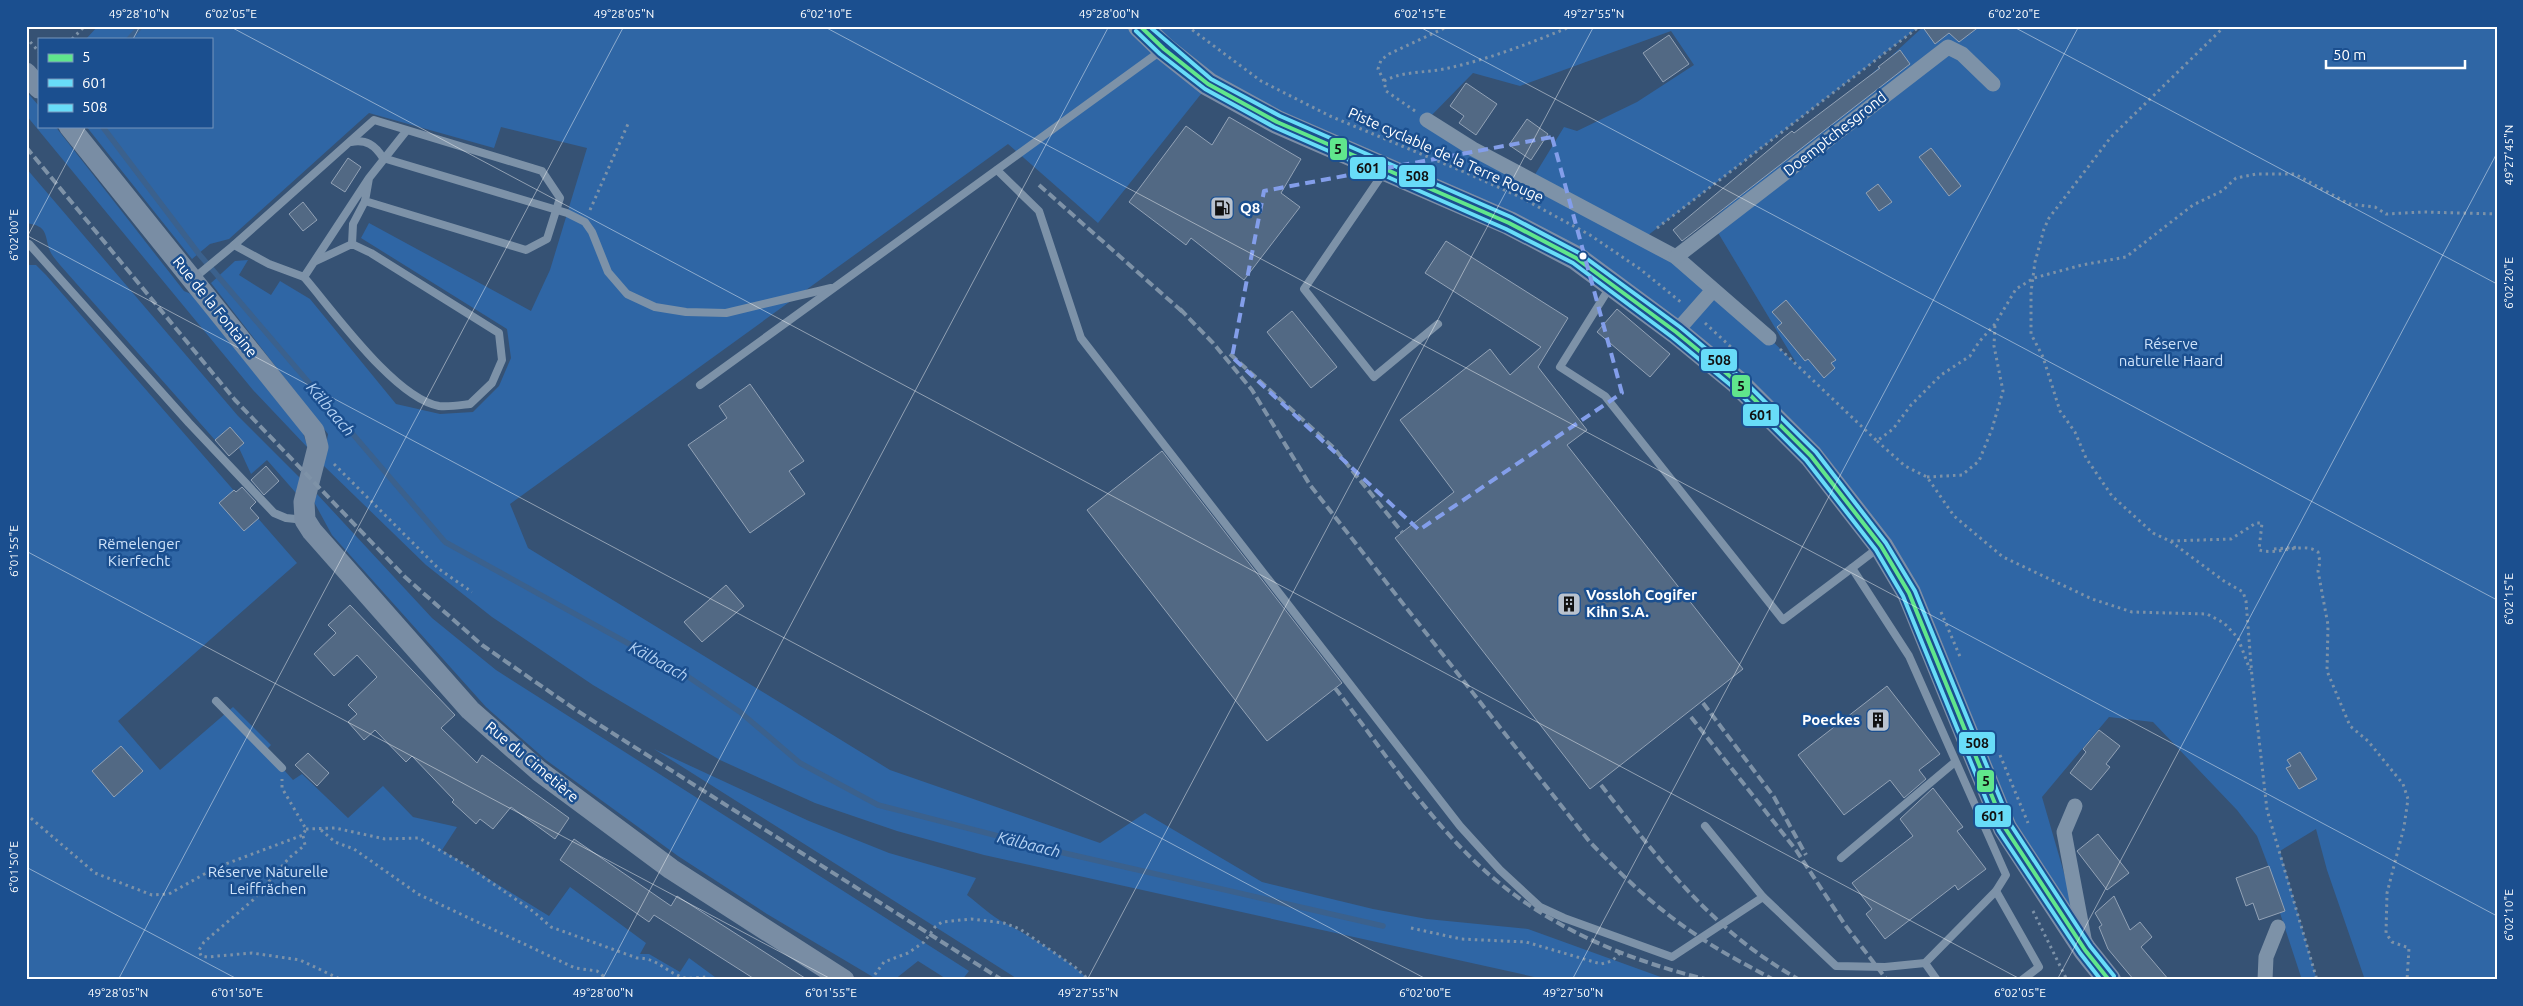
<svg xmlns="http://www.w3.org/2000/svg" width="2523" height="1006" font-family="Ubuntu,sans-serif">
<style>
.green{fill:#2f66a5;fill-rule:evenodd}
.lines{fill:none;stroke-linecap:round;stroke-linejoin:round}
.stream{stroke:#3b618d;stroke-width:5.5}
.building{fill:#526984;stroke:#92a2b6}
.path{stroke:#7d92a8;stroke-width:3;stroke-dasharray:2.5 4;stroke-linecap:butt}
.lane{stroke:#7d92a8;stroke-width:8}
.street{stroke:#7d92a8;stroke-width:15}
.secondary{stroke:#798da4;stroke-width:21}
.primary{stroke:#7d8ea7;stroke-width:24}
.rail{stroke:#7e92a7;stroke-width:4;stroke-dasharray:9 4;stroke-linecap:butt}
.bus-1-casing{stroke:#1b4f8f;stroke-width:8}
.bus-2-casing{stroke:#1b4f8f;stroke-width:8}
.bus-3-casing{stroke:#1b4f8f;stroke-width:8}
.bus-1{stroke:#60e68c;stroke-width:4}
.bus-2{stroke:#68dcf8;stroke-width:4}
.bus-3{stroke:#68dcf8;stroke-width:4}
.marked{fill:none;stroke:#839eea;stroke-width:4;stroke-dasharray:10 6;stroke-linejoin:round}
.ticks{fill:none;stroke:#fff;stroke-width:1;stroke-opacity:0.45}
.bus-dot{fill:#fff;stroke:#1b4f8f;stroke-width:2}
.labels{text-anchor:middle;stroke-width:5;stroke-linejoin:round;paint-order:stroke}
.street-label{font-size:15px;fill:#fff;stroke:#1b4f8f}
.poi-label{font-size:15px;font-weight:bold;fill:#fff;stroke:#1b4f8f;text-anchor:start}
.park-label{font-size:15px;fill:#cfe3fa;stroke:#1b4f8f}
.water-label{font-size:16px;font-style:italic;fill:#b5d3f5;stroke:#1b4f8f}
.line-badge{stroke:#1b4f8f;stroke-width:2}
.pale-badge-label{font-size:14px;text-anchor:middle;font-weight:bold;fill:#111}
.neatline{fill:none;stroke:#fff;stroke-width:2}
.ticks-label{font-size:12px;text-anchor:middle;fill:#fff}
</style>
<rect width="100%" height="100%" fill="#365274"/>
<g class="green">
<path d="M98 26H1920L1643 239 1769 338 1798 366 1711 221 1924 26H2497V980H2365L2327 870 2316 829 2280 851 2317 980H2302L2280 913 2285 910 2257 836 2237 810 2153 722 2109 717 2042 797 2075 911 2005 828 1935 654 1811 456 1576 258 1209 84 1098 223 1008 144 510 504 528 548 890 770 1100 843 1145 813 1262 882 1373 909 1427 919 1528 929 1669 980H1548L984 855 897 831 815 803 720 760 593 685 492 617 426 565 323 465 328 434 211 283 235 261 248 260 239 275 271 295 280 281 310 299 396 404 440 414 473 412 499 386 511 358 507 329 361 238 369 223 531 311 550 270 587 148 501 127 494 148 369 113 229 239 210 244 192 259 86 126H211V39H86ZM1671 31 1694 65 1637 102 1577 131 1564 127 1531 181 1427 120 1473 73 1520 86Z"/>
<path d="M26 91 39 106V126H55L184 291 191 294 303 433 308 448 253 390 26 115Z"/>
<path d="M26 168 238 416 300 478 296 493 267 460 251 474 239 448 244 443 230 427 215 440 60 265C57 261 52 256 50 251 44 235 49 226 26 223Z"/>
<path d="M26 265H36L46 275 297 563 118 721 160 770 233 707 271 745 266 750 293 780 302 774 348 818 383 786 413 817 457 827 442 850 549 916 570 887 646 943 640 954H649L680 972 689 958 719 980H26Z"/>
<path d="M317 494 432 618 496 670 969 971 962 980H948L918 961 894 980H878L767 914 678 856 546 760 486 707 332 535 314 502Z"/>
<path d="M654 749 809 821 889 853 976 878 967 895C979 904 991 916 1005 923 1035 939 1064 956 1089 980H1019Z"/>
</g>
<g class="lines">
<g class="stream">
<path d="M129 39 141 26"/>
<path d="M102 126 199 254 445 542 687 676 740 712 800 763 878 805 1064 853 1383 926"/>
</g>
</g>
<g class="building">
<path d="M1922 26H1980L1959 42 1949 33 1935 44Z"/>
<path d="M1669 35 1689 64 1663 82 1643 53Z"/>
<path d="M1900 50 1910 64 1682 241 1673 230 1783 138 1792 131 1794 133 1880 68 1878 67Z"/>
<path d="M1466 83 1497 104 1476 135 1459 123 1464 116 1450 106Z"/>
<path d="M1229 117 1301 159 1281 193 1300 207 1244 280 1191 238 1186 245 1129 202 1186 126 1212 145Z"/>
<path d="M1527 119 1548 134 1531 160 1509 145Z"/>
<path d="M1931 148 1961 186 1949 196 1919 157Z"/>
<path d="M348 158 361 167 345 192 331 183Z"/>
<path d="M1878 184 1892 202 1879 211 1866 193Z"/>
<path d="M303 202 317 220 303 231 289 214Z"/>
<path d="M1446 241 1568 318 1538 367 1587 430 1567 445 1743 669 1590 789 1395 538 1454 492 1400 420 1490 349 1510 375 1541 347 1425 273Z"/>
<path d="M1786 300 1836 360 1831 363 1835 368 1824 378 1808 359 1805 361 1777 327 1782 323 1772 312Z"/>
<path d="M1617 309 1670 354 1650 377 1597 332Z"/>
<path d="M1292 311 1337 367 1311 388 1267 332Z"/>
<path d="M750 384 804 461 789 471 805 494 750 533 688 445 727 418 719 406Z"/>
<path d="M230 427 244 443 229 456 215 440Z"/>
<path d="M1162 451 1342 683 1267 741 1087 510Z"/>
<path d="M266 466 279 481 264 495 251 480Z"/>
<path d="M242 487 256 502 250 508 259 518 244 531 219 503 234 490 236 492Z"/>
<path d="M726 585 744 606 702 642 684 622Z"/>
<path d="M350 605 455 715 441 728 477 763 482 755 569 818 555 839 511 807 493 829 480 819 476 824 452 802 454 800 412 756 406 762 375 730 364 740 348 722 357 714 348 705 377 677 357 655 334 676 314 654 336 633 328 625Z"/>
<path d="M1887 686 1940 754 1919 770 1926 779 1904 798 1890 780 1844 815 1798 755Z"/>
<path d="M2099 730 2120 746 2106 764 2110 767 2091 790 2070 773 2086 752 2083 749Z"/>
<path d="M121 746 143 771 114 797 92 771Z"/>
<path d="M2300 752 2317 779 2299 789 2286 768 2291 766 2287 760Z"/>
<path d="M308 753 329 773 317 786 295 765Z"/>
<path d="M1933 788 1963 827 1957 831 1986 869 1958 890 1955 885 1885 939 1866 914 1872 909 1852 883 1913 836 1900 819Z"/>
<path d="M2098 834 2129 873 2107 890 2077 851Z"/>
<path d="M574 839 671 906 677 896 808 980H756L654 915 649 922 560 860Z"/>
<path d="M2269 866 2285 911 2259 920 2253 903 2246 906 2236 878Z"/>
<path d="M2114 896 2130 930 2140 922 2152 937 2141 947 2169 980H2134L2108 949 2099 927 2102 925 2095 913Z"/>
</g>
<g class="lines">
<g class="path">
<path d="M1187 26 1261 81 1330 116 1462 171 1520 197 1590 235 1640 269 1682 303"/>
<path d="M2225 26 2111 137 2049 218 2044 229 2035 262 2031 292V334L2043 357 2060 411 2075 432 2086 458 2112 496 2153 533 2170 541 2224 581 2243 592 2246 601 2252 677 2267 810 2317 980"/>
<path d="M26 37 39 52"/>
<path d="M72 39 85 26"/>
<path d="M1384 81 1378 69 1381 60 1389 54 1449 26"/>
<path d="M1415 111 1386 91 1384 81C1403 71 1424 73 1444 69 1487 60 1531 43 1572 26"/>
<path d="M590 210 628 124"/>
<path d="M1657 228 1920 26"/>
<path d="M1705 323 1732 348"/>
<path d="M1780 349 1877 441 1893 429 1911 405 1941 375 1970 356 1979 342 1995 324 2016 289 2034 278 2082 265 2126 257 2193 205 2222 191 2236 178 2256 174H2295L2349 204 2375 207 2386 214 2423 212 2497 214"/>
<path d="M1877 441 1905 466 1927 477 1954 516 2003 557 2092 599 2132 612 2207 614 2224 623 2238 638 2250 670"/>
<path d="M334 464 439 569 472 592"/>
<path d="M1927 477 1962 475 1979 461 1992 429 2003 391 1994 346 1995 324"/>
<path d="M2171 541 2231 539 2256 523H2262L2259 550C2278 556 2303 541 2318 552L2320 562 2318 571 2328 625 2327 671 2350 726 2368 741 2403 784 2408 799 2404 827 2387 893 2386 933 2392 942 2409 948 2407 980"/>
<path d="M2274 549 2298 547"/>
<path d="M1941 612 1961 659"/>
<path d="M2000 755 2028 823"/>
<path d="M26 814 95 873 152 895 169 894 215 868 303 835 306 829 282 788V779"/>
<path d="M306 829 335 828 385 839 419 838 469 867 534 912 551 927 637 958C659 958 666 973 685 978 691 979 700 977 706 977L710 980"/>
<path d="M321 830 335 842 354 849 418 894 575 968 597 971 608 980"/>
<path d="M303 836 305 845 289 858 253 900 204 942 199 950 201 956 207 957 252 953 300 960 342 980"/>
<path d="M2033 911 2067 980"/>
<path d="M1411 928 1461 939 1526 942 1601 964 1612 961 1621 952"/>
<path d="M871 980 884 962 908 953 924 942 935 927 942 922 971 919 1004 923 1020 929 1075 967 1089 980"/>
</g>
<g class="lane">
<path d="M351 142C366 139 375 145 383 158L567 213 585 222 592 232 608 272 627 294 655 307 686 312 726 313 831 288"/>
<path d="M997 170 1039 211 1081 338 1460 826 1500 870 1540 907 1564 918 1672 957 1763 897 1836 966 1885 967 1925 963 1996 891 2039 967 2022 980"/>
<path d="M1384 172 1304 289 1374 377 1438 324"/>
<path d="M369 178 304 277 269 264 234 245 374 120 407 130 369 178 365 201 526 250 547 239 560 198 542 171 407 130"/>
<path d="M29 244 189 423 274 513 286 518 305 520"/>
<path d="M352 244 353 224 365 201"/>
<path d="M304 277C334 312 395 398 439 406 449 407 461 405 470 404L492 383 502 360 499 333 371 253 352 244 316 261"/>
<path d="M193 279 234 245"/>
<path d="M1610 287 1560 367 1605 396 1783 620 1852 568"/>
<path d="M700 385 1162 50"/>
<path d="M1878 548 1852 568 1909 656 2006 875 1996 891"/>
<path d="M216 701 282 768"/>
<path d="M1705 826 1763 897"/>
<path d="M1841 858 1955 762"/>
<path d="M1925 963 1937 980"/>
</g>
<g class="street">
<path d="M1427 120 1473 149 1676 257 1769 338"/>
<path d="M1676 257 1948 47 1962 54 1993 84"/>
<path d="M1676 332 1713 290"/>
<path d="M2075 806 2064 832 2085 944"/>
<path d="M2265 980 2266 957 2278 927"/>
</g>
<g class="secondary">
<path d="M26 73 39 88"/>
<path d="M69 126 314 431 318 447 304 502 305 520 312 531 470 710 539 771 671 869 844 980"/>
</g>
<path class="primary" d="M1140 26 1164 49 1208 84 1277 122 1509 223 1576 258 1676 332 1737 382 1811 456 1881 546 1909 593 2005 828 2085 950 2109 980"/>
<g class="rail">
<path d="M26 147 235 400 405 577 482 645 576 710 1002 980"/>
<path d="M1039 185 1185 314"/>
<path d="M1180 309 1213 343 1252 390 1310 485 1589 841C1623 877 1659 911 1701 938 1724 954 1749 966 1774 980"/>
<path d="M1230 354 1334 448 1402 532"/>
<path d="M1335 688C1383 750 1432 826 1492 877 1554 930 1630 961 1709 980"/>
<path d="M1703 703 1774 797 1806 855"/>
<path d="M1691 717 1796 850 1845 925 1887 980"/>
<path d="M1601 785C1660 861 1713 932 1800 980"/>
</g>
<g class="bus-1-casing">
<path id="bus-1" d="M1140 26 1164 49 1208 84 1277 122 1509 223 1576 258 1676 332 1737 382 1811 456 1881 546 1909 593 2005 828 2085 950 2109 980"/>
</g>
<g class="bus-2-casing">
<path id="bus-2" d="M1136 31 1160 54 1205 89 1274 127 1506 229 1573 263 1672 337 1733 387 1806 460 1876 550 1903 596 1999 831 2080 953 2101 980"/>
</g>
<g class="bus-3-casing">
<path id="bus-3" d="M1149 26 1211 79 1280 116 1511 217 1579 253 1680 327 1741 378 1816 452 1886 543 1915 591 2011 825 2090 946 2114 976"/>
</g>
<use href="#bus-1" class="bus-1"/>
<use href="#bus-2" class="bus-2"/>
<use href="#bus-3" class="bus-3"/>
</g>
<path class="marked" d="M1552 137 1622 393 1419 530 1232 357 1264 191Z"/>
<path class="ticks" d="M229 26 2022 980M823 26 2497 916M1418 26 2497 600M2012 26 2497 284M133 39 140 26M26 235 1428 980M26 239 86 126M26 551 833 980M26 867 239 980M118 980 624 26M602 980 1109 26M1087 980 1594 26M1572 980 2079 26M2057 980 2497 153"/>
<defs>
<g id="fuel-square" transform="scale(1.25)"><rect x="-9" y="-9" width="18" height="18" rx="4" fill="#b9c2ce" stroke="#1b4f8f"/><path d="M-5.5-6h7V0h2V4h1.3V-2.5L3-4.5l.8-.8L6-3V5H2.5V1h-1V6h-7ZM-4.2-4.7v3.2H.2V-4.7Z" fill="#111"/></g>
<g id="building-square" transform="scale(1.25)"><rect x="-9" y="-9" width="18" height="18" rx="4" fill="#b9c2ce" stroke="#1b4f8f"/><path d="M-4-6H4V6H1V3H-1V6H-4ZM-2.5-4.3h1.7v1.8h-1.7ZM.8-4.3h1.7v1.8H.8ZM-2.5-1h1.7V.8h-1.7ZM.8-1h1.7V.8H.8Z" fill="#111"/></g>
</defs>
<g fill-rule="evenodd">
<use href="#fuel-square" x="1222" y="208"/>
<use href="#building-square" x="1569" y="604"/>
<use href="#building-square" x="1878" y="720"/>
</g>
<circle class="bus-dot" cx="1583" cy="256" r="4.5"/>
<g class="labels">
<g class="street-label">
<text transform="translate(1835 134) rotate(-38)" y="5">Doemptchesgrond</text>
<text transform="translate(1446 155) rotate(24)" y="5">Piste cyclable de la Terre Rouge</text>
<text transform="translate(215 307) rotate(51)" y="5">Rue de la Fontaine</text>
<text transform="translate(532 762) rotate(40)" y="5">Rue du Cimetière</text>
</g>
<g class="poi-label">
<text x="1240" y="213">Q8</text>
<text x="1586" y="600">Vossloh Cogifer<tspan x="1586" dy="17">Kihn S.A.</tspan></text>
<text x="1860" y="725" text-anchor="end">Poeckes</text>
</g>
<g class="park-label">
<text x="2171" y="349">Réserve<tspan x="2171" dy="17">naturelle Haard</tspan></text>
<text x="139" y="549">Rëmelenger<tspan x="139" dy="17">Kierfecht</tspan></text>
<text x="268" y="877">Réserve Naturelle<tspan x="268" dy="17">Leiffrächen</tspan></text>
</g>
<g class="water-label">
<text transform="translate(331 409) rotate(50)" y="6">Kälbaach</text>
<text transform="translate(659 661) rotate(29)" y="6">Kälbaach</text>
<text transform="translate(1029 844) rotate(14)" y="6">Kälbaach</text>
</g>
</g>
<g class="line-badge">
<rect x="1329" y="137" width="19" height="24" rx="5" fill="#60e68c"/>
<rect x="1349" y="156" width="38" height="24" rx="5" fill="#68dcf8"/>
<rect x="1398" y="164" width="38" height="24" rx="5" fill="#68dcf8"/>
<rect x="1700" y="348" width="38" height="24" rx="5" fill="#68dcf8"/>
<rect x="1731" y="374" width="20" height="24" rx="5" fill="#60e68c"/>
<rect x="1742" y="403" width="38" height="24" rx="5" fill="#68dcf8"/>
<rect x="1958" y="731" width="38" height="24" rx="5" fill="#68dcf8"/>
<rect x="1976" y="769" width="19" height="24" rx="5" fill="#60e68c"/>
<rect x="1974" y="804" width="38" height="24" rx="5" fill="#68dcf8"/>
</g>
<g class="pale-badge-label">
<text x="1338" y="154">5</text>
<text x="1368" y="173">601</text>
<text x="1417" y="181">508</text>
<text x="1719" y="365">508</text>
<text x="1741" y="391">5</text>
<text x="1761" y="420">601</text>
<text x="1977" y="748">508</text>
<text x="1986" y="786">5</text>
<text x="1993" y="821">601</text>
</g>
<rect width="2523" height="1006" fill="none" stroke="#1b4f8f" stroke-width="55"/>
<rect x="38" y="38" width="175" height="90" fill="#1b4f8f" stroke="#7695bc"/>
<rect x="48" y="54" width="25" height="8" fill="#60e68c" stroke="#7695bc"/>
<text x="82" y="62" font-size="15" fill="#ffffff">5</text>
<rect x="48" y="79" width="25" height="8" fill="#68dcf8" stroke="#7695bc"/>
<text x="82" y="88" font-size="15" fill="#ffffff">601</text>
<rect x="48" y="104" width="25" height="8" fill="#68dcf8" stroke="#7695bc"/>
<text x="82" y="112" font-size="15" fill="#ffffff">508</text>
<path d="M2326 60v8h139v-8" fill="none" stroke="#ffffff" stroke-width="2.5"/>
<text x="2333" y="60" font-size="15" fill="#ffffff" stroke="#1b4f8f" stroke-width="4" paint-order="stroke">50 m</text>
<rect x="28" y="28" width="2468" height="950" class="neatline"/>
<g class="ticks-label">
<text x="139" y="18">49°28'10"N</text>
<text x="231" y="18">6°02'05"E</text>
<text x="624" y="18">49°28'05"N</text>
<text x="826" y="18">6°02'10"E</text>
<text x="1109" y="18">49°28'00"N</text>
<text x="1420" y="18">6°02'15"E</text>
<text x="1594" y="18">49°27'55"N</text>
<text x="2014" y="18">6°02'20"E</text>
<text transform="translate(2509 155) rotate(-90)" y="4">49°27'45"N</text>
<text transform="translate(14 235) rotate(-90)" y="4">6°02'00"E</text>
<text transform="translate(2509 283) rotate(-90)" y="4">6°02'20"E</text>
<text transform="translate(14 551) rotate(-90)" y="4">6°01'55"E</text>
<text transform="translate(2509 599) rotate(-90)" y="4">6°02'15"E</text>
<text transform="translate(14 867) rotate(-90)" y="4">6°01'50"E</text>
<text transform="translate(2509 915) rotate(-90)" y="4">6°02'10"E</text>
<text x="118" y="997">49°28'05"N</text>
<text x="237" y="997">6°01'50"E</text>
<text x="603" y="997">49°28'00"N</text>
<text x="831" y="997">6°01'55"E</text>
<text x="1088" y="997">49°27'55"N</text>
<text x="1425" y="997">6°02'00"E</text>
<text x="1573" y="997">49°27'50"N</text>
<text x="2020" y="997">6°02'05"E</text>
</g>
</svg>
